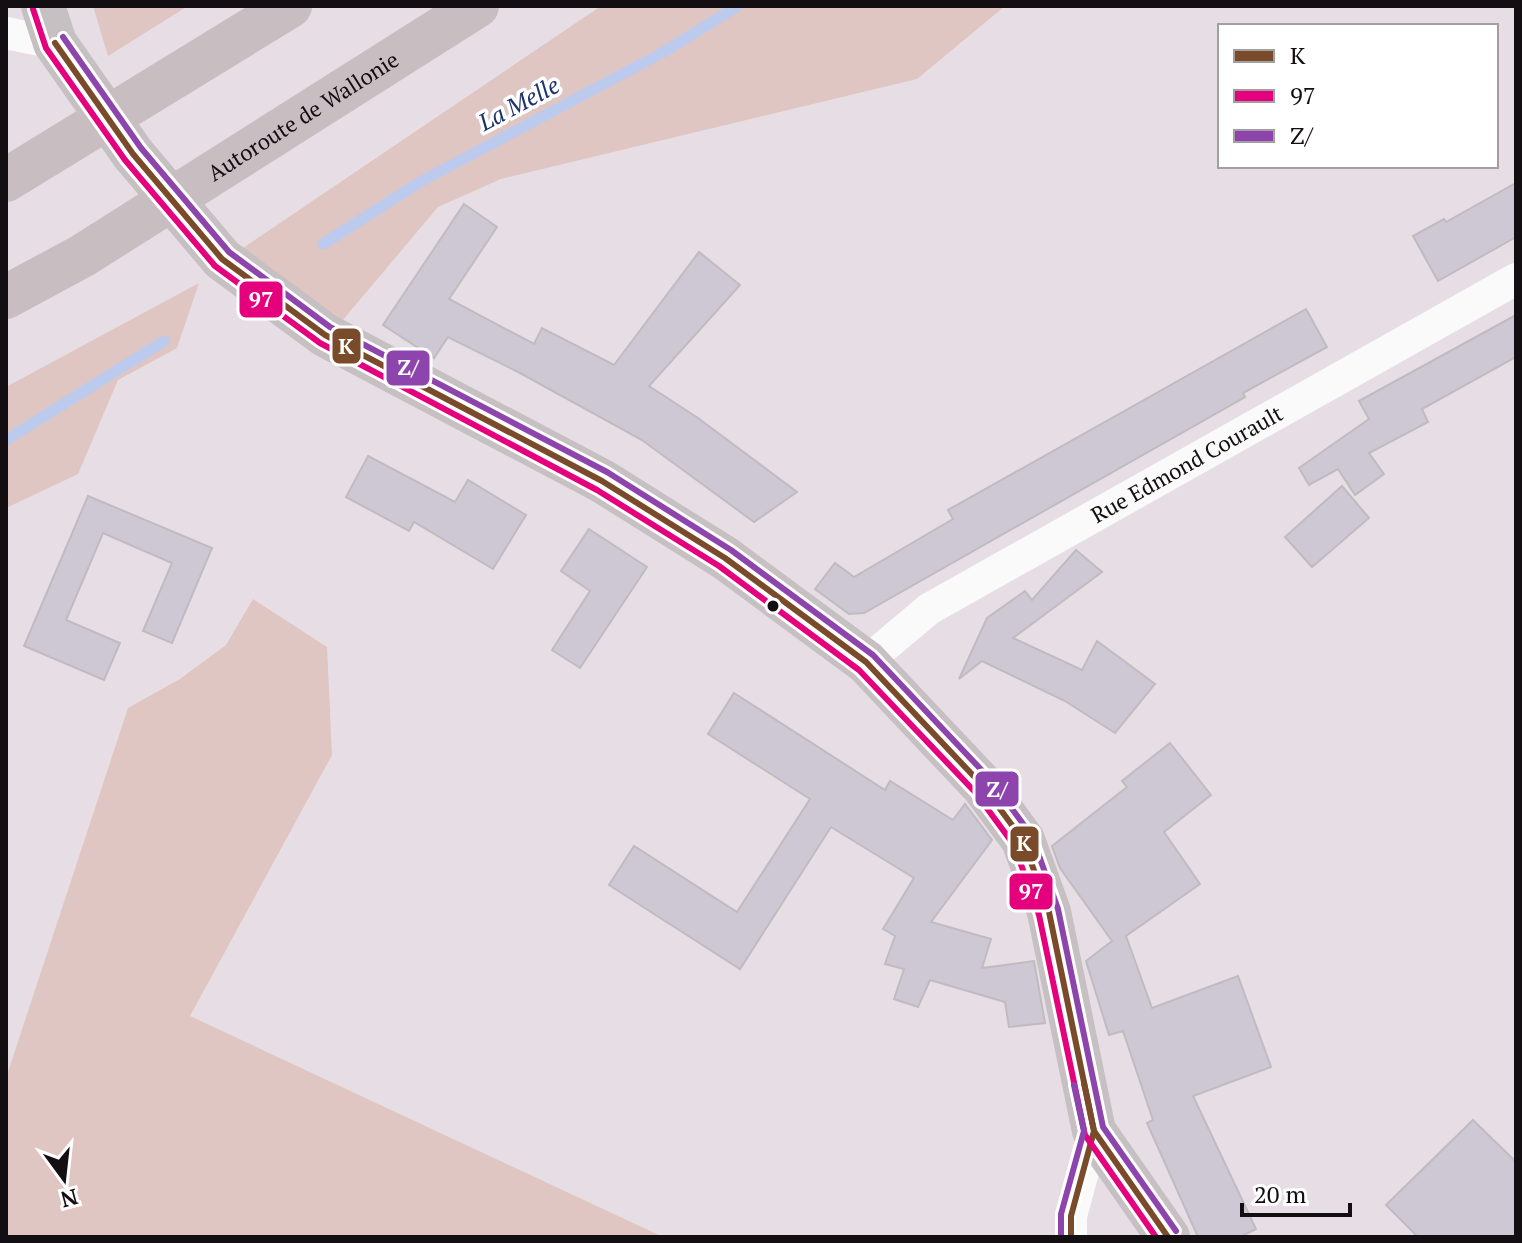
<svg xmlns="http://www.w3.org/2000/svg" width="1522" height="1243" font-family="'PT Serif',serif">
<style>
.green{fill:#dfc6c2}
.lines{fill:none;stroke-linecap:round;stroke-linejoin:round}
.stream{stroke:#bccaee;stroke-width:11}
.building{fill:#cec8d5;stroke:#c0bbc1;stroke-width:2}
.minor{stroke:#fbfafb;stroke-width:32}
.primary{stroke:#c6c0c2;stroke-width:44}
.motorway{stroke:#c8bec2;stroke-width:44}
.bus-1-casing{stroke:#fff;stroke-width:12}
.bus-2-casing{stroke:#fff;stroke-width:12}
.bus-3-casing{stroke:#fff;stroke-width:12}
.bus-1{stroke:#7a4b2a;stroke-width:6}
.bus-2{stroke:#e5007d;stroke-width:6}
.bus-3{stroke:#8e44ad;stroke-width:6}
.bus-dot{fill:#130e12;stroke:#fff;stroke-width:3}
.labels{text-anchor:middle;stroke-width:7;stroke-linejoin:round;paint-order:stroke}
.street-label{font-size:22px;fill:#130e12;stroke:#fff}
.water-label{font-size:24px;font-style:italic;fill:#1c326c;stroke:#fff}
.line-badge{stroke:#fff;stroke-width:3}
.badge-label{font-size:22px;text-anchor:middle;font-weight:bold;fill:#fff}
</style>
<rect width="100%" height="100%" fill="#e6dee4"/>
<g class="green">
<path d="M93 6H188L108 56Z"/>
<path d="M601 6H1005L917 79 501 179 438 207 337 327 243 248Z"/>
<path d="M199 283 177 348 118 380 78 474 6 508V387Z"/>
<path d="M253 599 327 647 332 755 190 1016 663 1237H6V1078L128 708 180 679 226 645Z"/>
</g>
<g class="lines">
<g class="stream">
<path d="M323 244 420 182 662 53 738 6"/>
<path d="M6 440 164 341"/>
</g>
</g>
<g class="building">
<path d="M1516 183V237L1438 281 1413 236 1444 219 1446 222Z"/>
<path d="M464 204 497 227 449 299 534 344 542 328 614 365 699 252 740 285 649 386 698 418 797 492 754 522 642 440 520 373 448 337 434 358 383 325Z"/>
<path d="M1306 309 1327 347 1243 393 1245 397 864 613 849 614 815 589 835 563 854 577 953 519 948 510Z"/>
<path d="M1516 315V357L1422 409 1428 422 1369 453 1384 474 1355 495 1338 469 1309 485 1299 468 1369 419 1359 401Z"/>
<path d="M368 456 455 502 468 480 526 515 493 569 414 522 409 531 346 497Z"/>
<path d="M1342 486 1369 518 1312 567 1285 537Z"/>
<path d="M88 496 212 548 172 643 143 631 172 563 103 533 66 620 120 643 104 680 24 646Z"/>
<path d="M589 529 647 567 580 668 552 650 590 591 561 571Z"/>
<path d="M1076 550 1102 572 1013 638 1082 670 1097 641 1155 684 1115 733 1065 701 982 661 959 679 987 618 1025 591 1032 600Z"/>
<path d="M734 693 885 790 890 781 953 820 965 804 992 840 931 922 991 939 982 968 1034 961 1045 1023 1009 1027 1005 1002 930 980 918 1007 894 999 904 969 885 964 895 936 883 929 914 878 831 827 740 969 609 885 634 846 737 912 810 799 708 734Z"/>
<path d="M1170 743 1211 795 1164 832 1200 884 1126 936 1152 1008 1238 976 1271 1067 1193 1096 1256 1229 1240 1237H1198L1147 1123 1153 1120 1123 1031 1109 1035 1086 961 1112 941 1060 868 1052 846 1127 787 1122 781Z"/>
<path d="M1473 1120 1516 1162V1237H1418L1386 1205Z"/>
</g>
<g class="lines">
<g class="minor">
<path d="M6 33 55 43"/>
<path id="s1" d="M866 662 929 609 1516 279"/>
<path d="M1071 1237V1216L1094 1131"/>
</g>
<path class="primary" d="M43 6 55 43 133 154 222 259 325 335 602 481 725 558 866 662 983 786 1023 840 1049 912 1094 1131 1168 1237"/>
<g class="motorway">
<path d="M6 180 290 6"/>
<path id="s2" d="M6 297 82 256 477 6"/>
</g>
<g class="bus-1-casing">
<g id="bus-1">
<path d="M55 43 133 154 222 259 325 335 602 481 725 558 866 662 983 786 1023 840 1049 912 1094 1131 1168 1237"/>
<path d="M1071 1237V1216L1094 1131 1084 1083"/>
</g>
</g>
<g class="bus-2-casing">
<path id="bus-2" d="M33 9 46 48 125 160 215 266 320 343 597 490 719 566 859 670 975 792 1014 845 1039 915 1085 1135 1156 1237"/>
</g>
<g class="bus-3-casing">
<g id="bus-3">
<path d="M63 37 141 148 229 252 330 327 607 472 731 550 873 655 990 779 1032 836 1058 909 1103 1127 1176 1231"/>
<path d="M1061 1237V1214L1084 1131 1074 1085"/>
</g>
</g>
<use href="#bus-1" class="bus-1"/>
<use href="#bus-2" class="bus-2"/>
<use href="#bus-3" class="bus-3"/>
</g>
<circle class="bus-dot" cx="773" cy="606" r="7"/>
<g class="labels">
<g class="street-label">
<text dy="8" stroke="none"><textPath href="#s2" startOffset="348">Autoroute de Wallonie</textPath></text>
<text dy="8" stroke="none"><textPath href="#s1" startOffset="378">Rue Edmond Courault</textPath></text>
</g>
<g class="water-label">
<text transform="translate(519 104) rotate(-28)" y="8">La Melle</text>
</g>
</g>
<g class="line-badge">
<rect x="238" y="280" width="46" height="39" rx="8" fill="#e5007d"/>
<rect x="331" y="327" width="31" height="38" rx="8" fill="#7a4b2a"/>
<rect x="385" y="349" width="46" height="38" rx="8" fill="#8e44ad"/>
<rect x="974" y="770" width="46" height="38" rx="8" fill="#8e44ad"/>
<rect x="1009" y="825" width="31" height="38" rx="8" fill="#7a4b2a"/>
<rect x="1008" y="872" width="46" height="39" rx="8" fill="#e5007d"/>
</g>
<g class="badge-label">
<text x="261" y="307">97</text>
<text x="346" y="354">K</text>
<text x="408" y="375">Z/</text>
<text x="997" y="797">Z/</text>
<text x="1024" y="851">K</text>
<text x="1031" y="899">97</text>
</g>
<rect width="1522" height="1243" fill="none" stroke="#130e12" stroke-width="16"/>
<rect x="1218" y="24" width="280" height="144" fill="#ffffff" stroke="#a19fa0" stroke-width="2"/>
<rect x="1234" y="50" width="40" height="12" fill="#7a4b2a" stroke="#a19fa0" stroke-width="2"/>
<text x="1290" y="64" font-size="24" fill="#130e12">K</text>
<rect x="1234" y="90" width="40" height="12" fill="#e5007d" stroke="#a19fa0" stroke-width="2"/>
<text x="1290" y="104" font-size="24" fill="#130e12">97</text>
<rect x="1234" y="130" width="40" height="12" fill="#8e44ad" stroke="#a19fa0" stroke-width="2"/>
<text x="1290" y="144" font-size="24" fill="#130e12">Z/</text>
<g transform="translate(64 1179) rotate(165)" stroke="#ffffff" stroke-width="6" paint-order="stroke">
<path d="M0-6L14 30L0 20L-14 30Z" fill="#130e12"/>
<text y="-12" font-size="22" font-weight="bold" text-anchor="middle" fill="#130e12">N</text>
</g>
<path d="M1242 1203v12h108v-12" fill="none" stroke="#130e12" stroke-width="4"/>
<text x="1254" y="1203" font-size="24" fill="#130e12" stroke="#ffffff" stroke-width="6" paint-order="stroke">20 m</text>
</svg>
